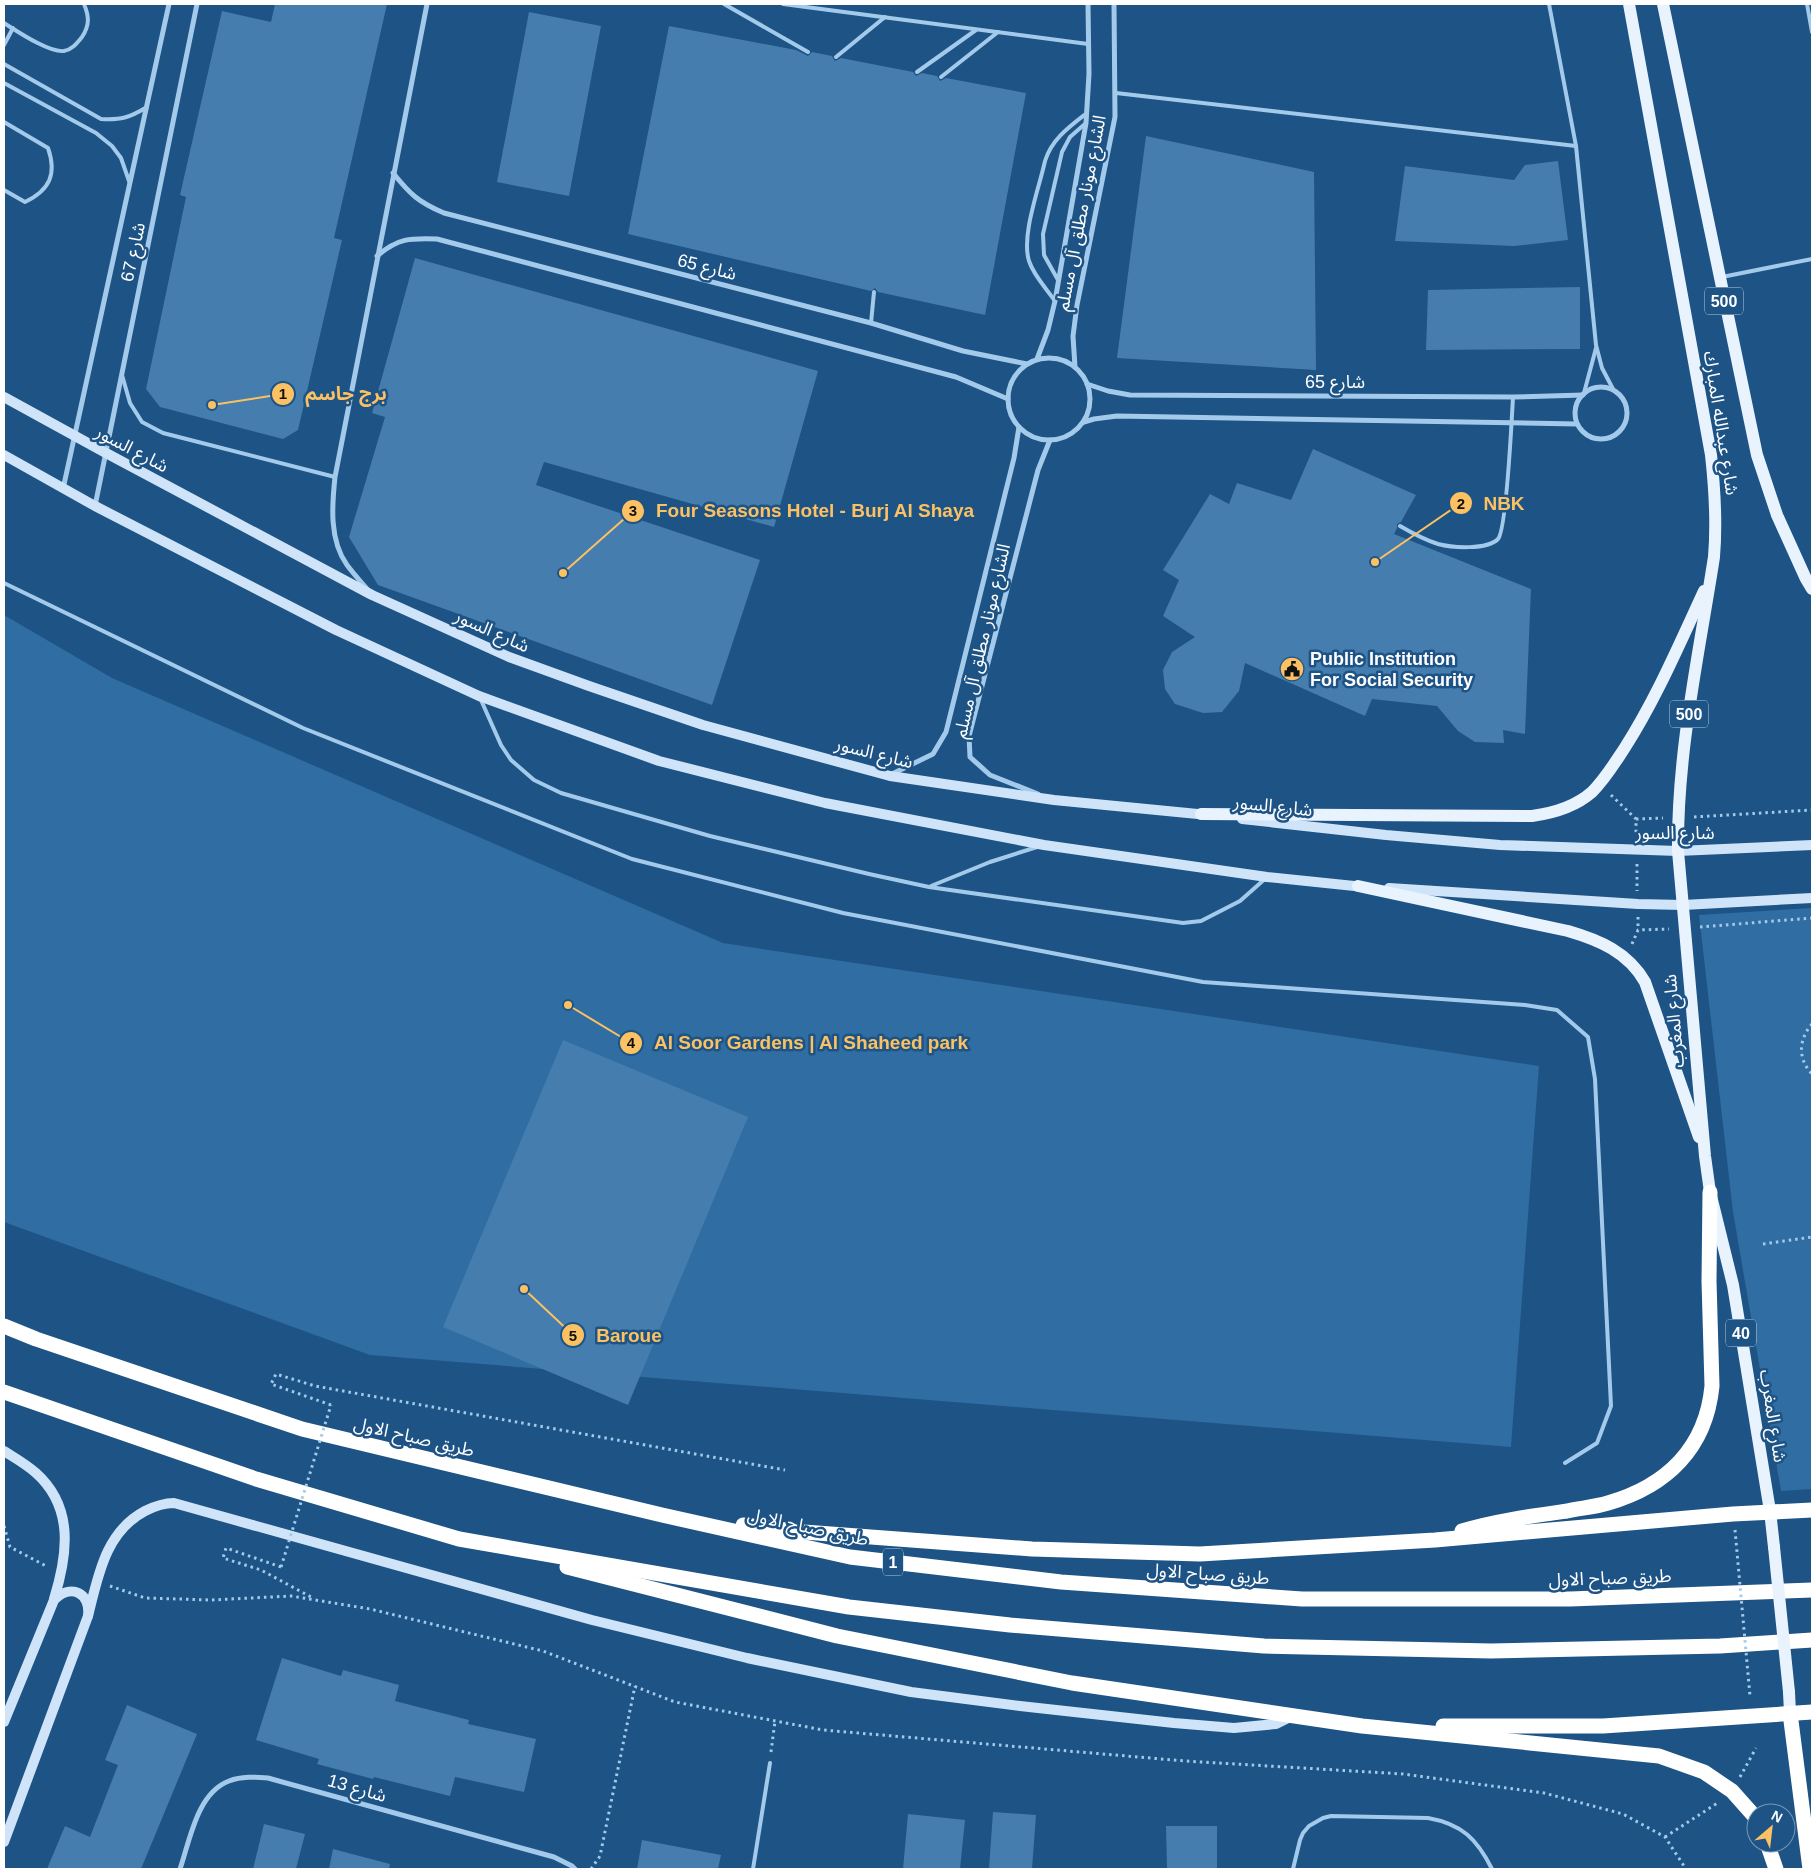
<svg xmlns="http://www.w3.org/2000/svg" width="1816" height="1873" font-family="Helvetica,'Noto Sans Arabic',sans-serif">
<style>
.green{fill:#306da3}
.building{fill:#457dae}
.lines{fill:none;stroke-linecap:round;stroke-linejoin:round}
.path{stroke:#a4caeb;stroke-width:3;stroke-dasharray:2.5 4;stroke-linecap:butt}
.lane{stroke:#a4caeb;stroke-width:4}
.street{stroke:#a4caeb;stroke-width:5}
.secondary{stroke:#cfe4f8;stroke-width:10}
.primary{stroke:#e8f3fe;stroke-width:12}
.highway{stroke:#fff;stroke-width:15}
.path-bridge{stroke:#a4caeb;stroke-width:3;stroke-dasharray:2.5 4;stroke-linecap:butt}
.primary-bridge{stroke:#e8f3fe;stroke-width:12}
.labels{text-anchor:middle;stroke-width:5;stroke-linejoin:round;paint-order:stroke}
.shield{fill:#1d5385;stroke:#bbcbda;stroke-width:1}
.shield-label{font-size:16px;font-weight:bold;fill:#fff}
.street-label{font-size:18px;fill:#fff;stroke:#1d5385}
.poi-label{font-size:18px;font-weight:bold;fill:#fff;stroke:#1d5385;text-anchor:start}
.leader{fill:none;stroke:#fbc162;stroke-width:2}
.callout-dot{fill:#fbc162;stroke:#1d5385;stroke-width:2}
.mark-label{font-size:15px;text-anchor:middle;font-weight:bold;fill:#111}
.callout-label{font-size:19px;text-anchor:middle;font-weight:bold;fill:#fbc162;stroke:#1d5385;stroke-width:5;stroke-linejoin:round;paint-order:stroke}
</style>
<rect width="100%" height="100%" fill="#1d5385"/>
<g class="green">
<path d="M4 615 112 678 723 943 1539 1066 1511 1447 370 1355 4 1222Z"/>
<path d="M1812 908V1489L1781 1491 1733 1212 1699 915Z"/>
</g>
<g class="building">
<path d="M275 4H387L334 238 342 240 298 430 283 439 160 407 146 389 186 197 180 195 222 11 271 22Z"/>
<path d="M529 12 601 26 569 196 497 182Z"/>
<path d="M669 26 796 50 808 56 812 52 832 56 835 61 841 58 913 72 916 76 922 73 937 76 940 81 946 78 1026 93 985 315 878 292 875 288 871 291 628 234Z"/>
<path d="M1146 136 1314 172 1316 370 1117 358Z"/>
<path d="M1558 161 1568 240 1514 246 1395 241 1405 166 1514 180 1525 165Z"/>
<path d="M415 258 818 371 774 527 544 462 536 485 760 560 712 705 378 585 349 537 385 417 372 413Z"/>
<path d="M1580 287V349L1426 350 1428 290Z"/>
<path d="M1313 449 1416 495 1401 522 1397 524V528L1394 534 1531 589 1525 734 1503 730 1504 743 1475 742 1458 731 1437 706 1372 699 1365 716 1245 663 1239 691 1222 712 1203 713 1175 704 1165 689 1163 670 1172 652 1195 637 1163 616 1179 580 1163 570 1210 494 1229 504 1237 483 1291 500Z"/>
<path d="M563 1040 748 1117 628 1405 443 1327Z"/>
<path d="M282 1658 341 1676 343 1670 399 1685 395 1701 469 1720 468 1724 536 1739 524 1792 455 1777 450 1796 374 1777 373 1779 317 1764 319 1759 256 1740Z"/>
<path d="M127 1705 197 1734 141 1869H47L65 1826 90 1837 118 1765 105 1760Z"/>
<path d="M993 1812 1036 1815 1032 1869H989Z"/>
<path d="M908 1814 965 1820 960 1869H903Z"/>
<path d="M264 1824 305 1834 296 1869H253Z"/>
<path d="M1166 1826H1217V1869H1167Z"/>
<path d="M642 1840 721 1855 718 1869H637Z"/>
<path d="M333 1849 390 1864 389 1869H329Z"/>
</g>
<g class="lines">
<g class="path">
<path d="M1611 795 1636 819V836"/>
<path d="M1694 817 1812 810"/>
<path d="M1636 819 1663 818"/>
<path d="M1637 864V891"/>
<path d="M1638 917V930"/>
<path d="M1700 927 1812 918"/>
<path d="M1632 944 1638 930 1669 929"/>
<path d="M1812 1024C1799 1039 1797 1058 1812 1074"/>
<path d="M1763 1244 1812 1237"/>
<path d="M331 1405 271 1384 276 1374 315 1386 785 1470"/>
<path d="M4 1526 10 1547 48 1567"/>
<path d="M281 1567 226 1548 223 1558 261 1570 311 1597"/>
<path d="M110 1586 145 1598 211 1600 291 1596 370 1609 543 1651 675 1702 823 1730 1185 1761 1403 1774 1544 1793 1623 1814 1665 1837 1686 1869"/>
<path d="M771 1752 775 1721"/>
<path d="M1740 1777 1756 1748"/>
<path d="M1665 1837 1719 1802"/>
<path d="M591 1869 600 1856 635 1686"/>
</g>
<g class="lane">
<path d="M724 4 808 52"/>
<path d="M783 4 1088 44"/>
<path d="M1549 4 1576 146 1596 345 1602 368 1613 389"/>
<path d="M1807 4 1812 32"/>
<path d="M4 23C17 31 49 53 64 51 72 50 77 43 82 37 90 25 89 16 84 4"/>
<path d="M4 45 13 28"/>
<path d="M836 57 885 17"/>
<path d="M4 64 101 119C121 120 129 118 147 107"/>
<path d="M917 72 976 30"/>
<path d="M941 77 998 32"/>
<path d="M4 83 96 133 112 146 121 158 129 181"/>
<path d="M1116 93 1576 146"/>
<path d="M4 122 48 148C57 174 50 190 25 202L4 190"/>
<path d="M1722 277 1812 259"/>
<path d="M1058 280 1044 255 1043 234 1062 152 1070 137 1086 123"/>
<path d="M1055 301C1046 288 1034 276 1029 261 1021 235 1039 189 1045 161 1052 139 1069 127 1087 113"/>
<path d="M871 323 874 292"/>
<path d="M122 375 130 403 142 422 163 433 335 477"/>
<path d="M1584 393 1596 348"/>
<path d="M1400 526C1412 533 1425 540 1438 544 1453 548 1487 550 1498 539 1506 530 1512 416 1513 397"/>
<path d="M4 583 303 728 632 859 843 913 1203 982 1525 1005 1557 1010 1588 1037 1595 1079 1611 1406 1597 1443 1565 1463"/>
<path d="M481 700 501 745 511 760 534 780 561 793 710 836 869 874 929 887 1183 923 1201 921 1240 901 1266 878"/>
<path d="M931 886 990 862 1037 847"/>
<path d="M753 1869 770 1763"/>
<path d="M1293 1869 1300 1840 1303 1833 1309 1826 1323 1818 1331 1816 1428 1818C1462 1824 1477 1839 1492 1869"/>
</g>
<g class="street">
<path d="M393 173C410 194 418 202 444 213L871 323 963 351 1027 364"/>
<path d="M377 256C398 238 410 238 437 239L956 377 1008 399"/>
<circle cx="1049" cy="399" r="41"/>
<path d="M1037 359 1048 330 1055 301 1086 123 1089 74 1088 4"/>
<path d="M1075 367 1073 336 1077 305 1115 117 1114 4"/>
<path d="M1087 384 1108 391 1130 395 1513 397 1583 395"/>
<circle cx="1601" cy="413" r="26"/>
<path d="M1084 422 1094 419 1117 416 1577 424"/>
<path d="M63 489 169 4"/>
<path d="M95 506 197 4"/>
<path d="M367 589C360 581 353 573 347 565 329 540 332 505 335 477L427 4"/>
<path d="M892 774 933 754 946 732 1014 458 1019 427"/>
<path d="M1038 794 990 775 970 757 969 736 1038 470 1050 440"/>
<path d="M180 1869C190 1840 197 1793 229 1781 242 1776 255 1777 268 1778L554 1857 572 1866 575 1869"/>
</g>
<g class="secondary">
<path d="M4 397 106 453 372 595 509 657 589 686 703 725 890 776 1054 800 1208 815"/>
<path d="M4 455 95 506 336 630 479 696 659 761 825 803 1044 845 1267 877 1364 887"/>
<path d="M1242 819 1386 835 1500 845 1678 851 1812 845"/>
<path d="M1389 888 1638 904 1683 905 1812 898"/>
<path d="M4 1451C15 1458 26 1464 36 1473 74 1507 68 1554 54 1599"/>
<path d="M88 1616C98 1577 105 1532 145 1511 155 1506 163 1503 174 1503L592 1620 747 1658 911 1692 1020 1706 1174 1723 1234 1728 1276 1724 1292 1716"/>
<path d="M4 1722 54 1600C71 1583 91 1593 88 1616L4 1842"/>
</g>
<g class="primary">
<path d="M1629 4 1711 455C1715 491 1717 521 1714 557 1699 654 1677 752 1678 851L1705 1156 1710 1192 1733 1285 1770 1511 1774 1547"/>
<path d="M1663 4 1757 455 1777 515 1806 579 1812 589"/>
<path d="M1201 814 1532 816C1554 813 1575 807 1592 792 1605 779 1614 764 1624 749 1656 699 1679 645 1704 591"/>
<path d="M1358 886 1568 931C1599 940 1628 952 1645 982L1699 1137"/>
<path d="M1789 1692 1790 1713"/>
</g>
<g class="highway">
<path d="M4 1326 36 1339 302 1429 662 1515 850 1557 1061 1582 1302 1599H1570L1812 1590"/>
<path d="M4 1392 256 1479 459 1539 849 1607 1010 1625 1264 1646 1491 1651 1720 1646 1812 1640"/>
<path d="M743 1525 804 1532 1032 1549 1200 1554 1435 1540 1733 1514 1812 1510"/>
<path d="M1462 1531C1496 1521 1532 1516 1567 1511 1581 1508 1595 1507 1608 1503 1667 1486 1706 1448 1712 1386L1709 1281 1710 1192"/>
<path d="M567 1567 837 1636 1072 1683 1362 1726 1659 1756 1704 1772 1732 1791 1756 1818"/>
<path d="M1790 1713 1810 1869"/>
<path d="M1443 1726H1603L1812 1712"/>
<path d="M1767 1843 1776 1869"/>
</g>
<g class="path-bridge">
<path d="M1735 1530 1750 1696"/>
<path d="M281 1567 331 1405"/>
</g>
<path class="primary-bridge" d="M1774 1547 1789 1692"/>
</g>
<defs>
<g id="civic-disc" transform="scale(1.25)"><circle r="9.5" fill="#fbc162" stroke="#1d5385"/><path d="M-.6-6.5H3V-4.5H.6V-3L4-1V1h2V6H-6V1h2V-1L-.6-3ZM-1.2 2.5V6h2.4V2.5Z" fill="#111"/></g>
</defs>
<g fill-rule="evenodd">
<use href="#civic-disc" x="1292" y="669"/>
</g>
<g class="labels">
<g class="shield">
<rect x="1705" y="287.5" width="38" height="27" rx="4"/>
<rect x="1670" y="700.5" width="38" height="27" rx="4"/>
<rect x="1726" y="1319.5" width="30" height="27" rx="4"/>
<rect x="883" y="1548.5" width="20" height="27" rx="4"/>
</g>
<g class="shield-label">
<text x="1724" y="307">500</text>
<text x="1689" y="720">500</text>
<text x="1741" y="1339">40</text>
<text x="893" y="1568">1</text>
</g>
<g class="street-label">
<text transform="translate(1081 213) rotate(-79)" y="6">الشارع مونار مطلق آل مسلم</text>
<text transform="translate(133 252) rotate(-78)" y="6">شارع 67</text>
<text transform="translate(707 267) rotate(14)" y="6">شارع 65</text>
<text x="1335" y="388">شارع 65</text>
<text transform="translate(1721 423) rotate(81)" y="6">شارع عبدالله المبارك</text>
<text transform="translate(132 449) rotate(28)" y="6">شارع السور</text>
<text transform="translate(492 631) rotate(24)" y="6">شارع السور</text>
<text transform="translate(982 641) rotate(-77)" y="6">الشارع مونار مطلق آل مسلم</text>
<text transform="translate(874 753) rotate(14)" y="6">شارع السور</text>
<text transform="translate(1273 806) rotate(6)" y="6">شارع السور</text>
<text x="1675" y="839">شارع السور</text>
<text transform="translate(1674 1021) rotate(-95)" y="6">شارع المغرب</text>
<text transform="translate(1773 1416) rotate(81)" y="6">شارع المغرب</text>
<text transform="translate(414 1437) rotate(13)" y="6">طريق صباح الاول</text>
<text transform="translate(808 1527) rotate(12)" y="6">طريق صباح الاول</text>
<text transform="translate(1208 1574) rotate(4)" y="6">طريق صباح الاول</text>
<text transform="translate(1610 1578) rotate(-2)" y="6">طريق صباح الاول</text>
<text transform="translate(357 1788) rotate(16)" y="6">شارع 13</text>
</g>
<g class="poi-label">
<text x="1310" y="665">Public Institution<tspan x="1310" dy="21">For Social Security</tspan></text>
</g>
</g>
<path class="leader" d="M212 405L283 394M1375 562L1461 503M563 573L633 511M568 1005L631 1043M524 1289L573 1335"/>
<g class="callout-dot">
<circle cx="212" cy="405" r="5"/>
<circle cx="1375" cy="562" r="5"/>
<circle cx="563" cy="573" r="5"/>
<circle cx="568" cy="1005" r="5"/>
<circle cx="524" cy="1289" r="5"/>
<circle cx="283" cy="394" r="12"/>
<circle cx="1461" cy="503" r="12"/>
<circle cx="633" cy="511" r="12"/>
<circle cx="631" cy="1043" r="12"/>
<circle cx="573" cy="1335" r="12"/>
</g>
<g class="mark-label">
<text x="283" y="399">1</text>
<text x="1461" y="509">2</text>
<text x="633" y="516">3</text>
<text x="631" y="1048">4</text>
<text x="573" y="1341">5</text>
</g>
<g class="callout-label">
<text x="346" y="400">برج جاسم</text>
<text x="1504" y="510">NBK</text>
<text x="815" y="517">Four Seasons Hotel - Burj Al Shaya</text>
<text x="811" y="1049">Al Soor Gardens | Al Shaheed park</text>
<text x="629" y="1342">Baroue</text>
</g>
<rect width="1816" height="1873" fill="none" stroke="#ffffff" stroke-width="10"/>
<g transform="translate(1771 1828) rotate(28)"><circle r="24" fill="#1d5385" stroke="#7798b6"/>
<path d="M0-4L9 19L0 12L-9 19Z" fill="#fbc162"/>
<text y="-8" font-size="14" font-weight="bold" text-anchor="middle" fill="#ffffff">N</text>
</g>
</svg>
